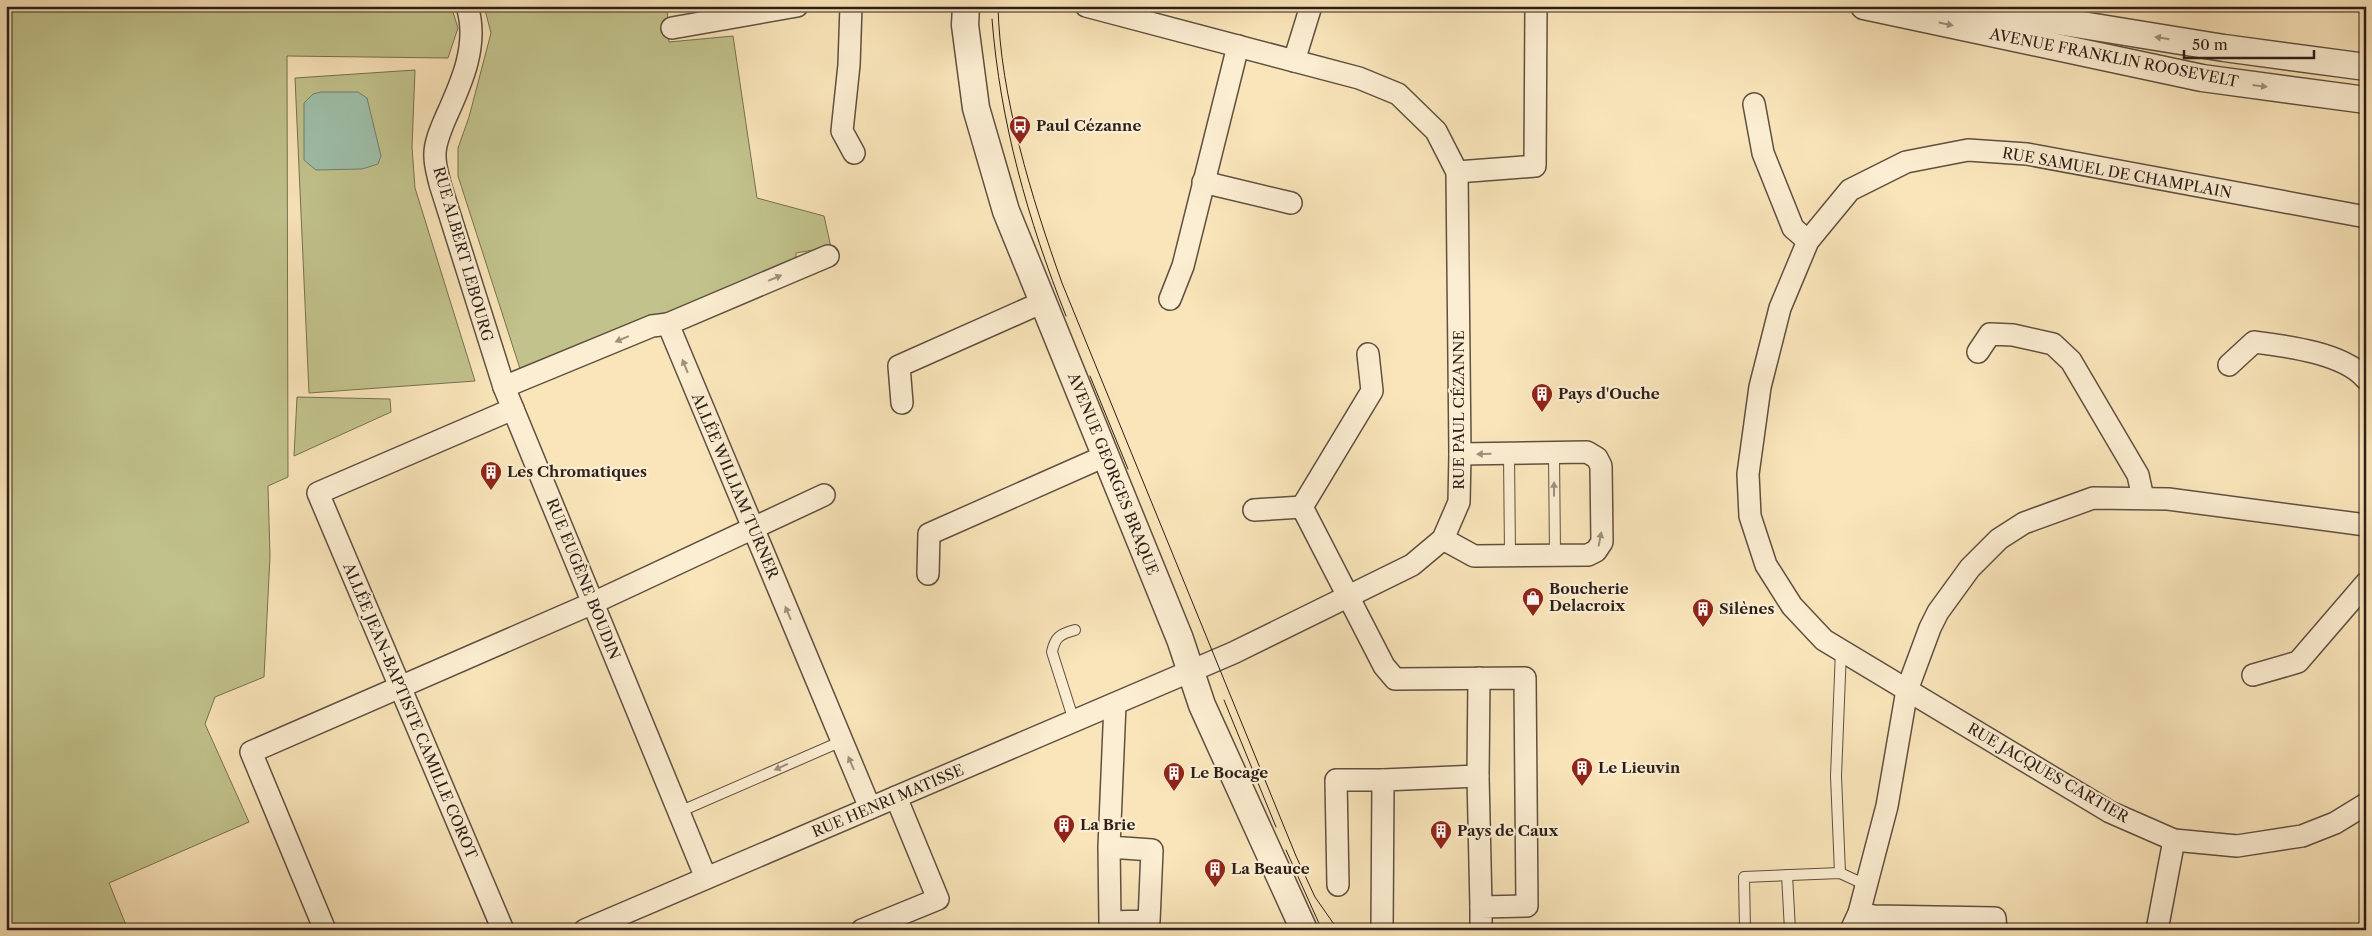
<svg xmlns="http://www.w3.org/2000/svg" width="2372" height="936" font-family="'Libre Caslon Text',serif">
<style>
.green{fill:#c2c38c;stroke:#777052}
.water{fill:#9fc0ab;stroke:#717f71}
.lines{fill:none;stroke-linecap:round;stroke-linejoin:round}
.service-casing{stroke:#605041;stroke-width:12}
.minor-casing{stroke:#605041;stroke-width:24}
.tertiary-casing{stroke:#605041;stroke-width:29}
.service{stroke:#fceed2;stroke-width:10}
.minor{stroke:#fceed2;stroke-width:21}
.tertiary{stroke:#fceed2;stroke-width:26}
.tram{stroke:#2c1e19;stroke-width:1}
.oneway{fill:#9e907f}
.labels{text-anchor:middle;stroke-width:4.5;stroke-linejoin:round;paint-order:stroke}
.street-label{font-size:15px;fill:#2c1e19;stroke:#fceed2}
.poi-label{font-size:15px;font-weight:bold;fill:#2c1e19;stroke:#fceed2;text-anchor:start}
</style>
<rect width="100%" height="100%" fill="#fae5ba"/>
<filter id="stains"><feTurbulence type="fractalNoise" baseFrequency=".004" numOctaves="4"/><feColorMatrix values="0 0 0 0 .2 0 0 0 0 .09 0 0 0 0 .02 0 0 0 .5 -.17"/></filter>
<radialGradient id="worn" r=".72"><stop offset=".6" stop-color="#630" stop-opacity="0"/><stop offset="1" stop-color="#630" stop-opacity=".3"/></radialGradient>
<g class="green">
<path d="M6 6H451L458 28 448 58 287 56 288 477 268 486 270 556 264 677 215 697 205 724 249 822 109 883 128 930H6Z"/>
<path d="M484 6H667L669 42 733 36 757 198 824 216 831 247 796 253V263L522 375 458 176V148L469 117 491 33Z"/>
<path d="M415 70 412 147 415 188 475 381 309 393 295 78Z"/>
<path d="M297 397 390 399 391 412 294 456Z"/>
</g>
<path class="water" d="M321 92H358L367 98 381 156 378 164 362 169 316 170 304 160V103L313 94Z"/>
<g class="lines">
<g class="service-casing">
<g id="service">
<path d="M1554 453 1555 555"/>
<path d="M1509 454 1510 556"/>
<path d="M1074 721 1052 652C1055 637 1060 634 1075 630"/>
<path d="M679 812 842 741"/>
<path d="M1840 873 1836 776 1841 650"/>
<path d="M1787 875 1790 930"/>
<path d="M1745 930 1744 877 1840 873 1866 885"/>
</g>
</g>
<g class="minor-casing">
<g id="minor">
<path d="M467 6C479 44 462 82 446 117 441 129 434 144 435 157 435 166 438 175 440 184L504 387 706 878"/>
<path d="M851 6 849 65 842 131 854 153"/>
<path d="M672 28 797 6"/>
<path d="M1294 61 1311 6"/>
<path d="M1754 104 1763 153 1793 228 1808 241"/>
<path d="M1457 172 1535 166 1536 6"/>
<path d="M1203 182 1291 203"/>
<path d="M2366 217 2027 154 1968 150 1906 162 1850 190 1808 241 1780 308 1760 387 1748 474 1750 516 1766 565 1792 606 1824 640 2110 812 2174 840 2237 846 2302 836 2335 823 2366 804"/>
<path d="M828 256 668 324 870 808"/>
<path d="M1170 299 1183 266 1238 46"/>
<path d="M1978 352 1990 334 2013 335 2053 344 2071 361 2138 475 2143 498"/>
<path d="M1368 354 1372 391 1302 507 1384 666 1395 679 1525 678 1527 906 1481 907V930"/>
<path d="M2229 365 2254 342C2286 346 2344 353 2366 379"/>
<path d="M504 387 652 326 668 324"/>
<path d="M902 403 899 366 1043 302"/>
<path d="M1254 510 1302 507"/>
<path d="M1443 539 1474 556 1588 555 1596 551 1602 542 1601 466 1597 458 1587 452 1460 454"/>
<path d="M928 574 929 534 1105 456"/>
<path d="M2253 675 2298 662 2366 583"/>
<path d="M1478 776 1481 907"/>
<path d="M1109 847 1152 850 1149 921 1110 922 1109 847 1115 704"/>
<path d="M1338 885 1336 780H1383"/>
<path d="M1859 913 1874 916 1995 918 1996 930"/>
<path d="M325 930 251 752 593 603 824 495"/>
<path d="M503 930 318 493 513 409"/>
<path d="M585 930 1233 653 1412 565 1443 539 1459 502 1460 454 1457 172 1436 131 1398 94 1359 78 1086 6"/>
<path d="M862 930 938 899 896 797"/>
<path d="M1382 930 1383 780 1478 776 1479 678"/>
<path d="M1851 930 1859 913 1887 806 1907 690 1930 628 1938 612 1970 568 1999 539 2024 523 2093 498 2168 499 2366 525"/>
<path d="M2157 930 2174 840"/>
</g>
</g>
<g class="tertiary-casing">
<g id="tertiary">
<path d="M966 6 965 25 976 108 1006 211 1180 639 1202 705 1304 930"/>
<path d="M1864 6 2202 78 2366 100"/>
<path d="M1965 6 2224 48 2366 67"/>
</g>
</g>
<use href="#service" class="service"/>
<use href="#minor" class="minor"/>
<use href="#tertiary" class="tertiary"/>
<g class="tram">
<path d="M998 6C1000 96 1032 199 1062 283L1296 856 1315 897 1338 930"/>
<path d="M992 19C1000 122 1028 220 1066 316"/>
<path d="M1090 376 1128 469"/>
<path d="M1224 700 1276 827"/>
<path d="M1286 850 1322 930"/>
</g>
</g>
<defs><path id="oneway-solid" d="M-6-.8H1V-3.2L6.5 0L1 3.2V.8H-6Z" transform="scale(1.25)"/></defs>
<g class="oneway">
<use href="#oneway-solid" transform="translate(1946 24) rotate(12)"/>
<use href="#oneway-solid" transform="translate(2162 38) rotate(-171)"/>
<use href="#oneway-solid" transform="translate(2260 86) rotate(7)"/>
<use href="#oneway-solid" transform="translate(775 278) rotate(-23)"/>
<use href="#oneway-solid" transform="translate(622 339) rotate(157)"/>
<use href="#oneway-solid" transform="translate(685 366) rotate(-112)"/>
<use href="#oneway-solid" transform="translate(1484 454) rotate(179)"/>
<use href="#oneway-solid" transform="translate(1554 489) rotate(-90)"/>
<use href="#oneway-solid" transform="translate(1600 539) rotate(-79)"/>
<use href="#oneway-solid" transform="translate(788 613) rotate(-113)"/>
<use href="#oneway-solid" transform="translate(851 763) rotate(-113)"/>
<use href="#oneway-solid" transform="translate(781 767) rotate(156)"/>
</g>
<defs>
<g id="bus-pin" transform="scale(1.125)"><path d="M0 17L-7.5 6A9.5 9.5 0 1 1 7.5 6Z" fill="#8f2418" stroke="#fceed2"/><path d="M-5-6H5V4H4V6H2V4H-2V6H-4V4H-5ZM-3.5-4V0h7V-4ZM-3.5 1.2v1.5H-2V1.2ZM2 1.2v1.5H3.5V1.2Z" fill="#fff"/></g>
<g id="building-pin" transform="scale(1.125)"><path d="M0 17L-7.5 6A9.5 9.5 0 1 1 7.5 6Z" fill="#8f2418" stroke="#fceed2"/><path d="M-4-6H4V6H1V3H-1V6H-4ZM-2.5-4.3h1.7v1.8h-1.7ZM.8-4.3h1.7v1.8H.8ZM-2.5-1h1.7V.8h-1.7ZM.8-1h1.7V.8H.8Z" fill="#fff"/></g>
<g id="shop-pin" transform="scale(1.125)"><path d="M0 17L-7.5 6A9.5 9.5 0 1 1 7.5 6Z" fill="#8f2418" stroke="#fceed2"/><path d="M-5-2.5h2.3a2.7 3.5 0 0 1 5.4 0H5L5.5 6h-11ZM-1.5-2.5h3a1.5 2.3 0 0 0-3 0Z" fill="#fff"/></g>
</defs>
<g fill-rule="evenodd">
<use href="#bus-pin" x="1020" y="126"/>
<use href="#building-pin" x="1542" y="394"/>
<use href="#building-pin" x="491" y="472"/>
<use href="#shop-pin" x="1533" y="598"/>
<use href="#building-pin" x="1703" y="609"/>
<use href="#building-pin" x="1582" y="768"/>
<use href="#building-pin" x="1174" y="773"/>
<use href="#building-pin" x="1064" y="825"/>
<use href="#building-pin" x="1441" y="831"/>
<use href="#building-pin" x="1215" y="869"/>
</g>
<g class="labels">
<g class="street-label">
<text transform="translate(2114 58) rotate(11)" y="5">AVENUE FRANKLIN ROOSEVELT</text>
<text transform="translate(2117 173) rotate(10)" y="5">RUE SAMUEL DE CHAMPLAIN</text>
<text transform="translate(463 254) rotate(74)" y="5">RUE ALBERT LEBOURG</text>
<text transform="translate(1459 410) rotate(-90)" y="5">RUE PAUL CÉZANNE</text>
<text transform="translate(1113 474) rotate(68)" y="5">AVENUE GEORGES BRAQUE</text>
<text transform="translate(735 486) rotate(67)" y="5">ALLÉE WILLIAM TURNER</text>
<text transform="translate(583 579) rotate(68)" y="5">RUE EUGÈNE BOUDIN</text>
<text transform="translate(410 711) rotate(67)" y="5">ALLÉE JEAN-BAPTISTE CAMILLE COROT</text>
<text transform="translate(2048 773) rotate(30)" y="5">RUE JACQUES CARTIER</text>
<text transform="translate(888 801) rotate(-23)" y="5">RUE HENRI MATISSE</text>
</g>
<g class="poi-label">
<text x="1036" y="131">Paul Cézanne</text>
<text x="1558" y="399">Pays d'Ouche</text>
<text x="507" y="477">Les Chromatiques</text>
<text x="1549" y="594">Boucherie<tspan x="1549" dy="17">Delacroix</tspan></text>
<text x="1719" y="614">Silènes</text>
<text x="1598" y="773">Le Lieuvin</text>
<text x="1190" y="778">Le Bocage</text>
<text x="1080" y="830">La Brie</text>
<text x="1457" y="836">Pays de Caux</text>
<text x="1231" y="874">La Beauce</text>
</g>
</g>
<rect width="2372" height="936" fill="none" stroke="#fae5ba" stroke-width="25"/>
<rect x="8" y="8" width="2357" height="921" fill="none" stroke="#2c1e19" stroke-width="2.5"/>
<rect x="12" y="12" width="2347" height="911" fill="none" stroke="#2c1e19"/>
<path d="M2184 50v8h130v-8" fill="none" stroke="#2c1e19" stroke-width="2.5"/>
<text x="2192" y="50" font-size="15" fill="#2c1e19" stroke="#fceed2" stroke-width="4" paint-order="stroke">50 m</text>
<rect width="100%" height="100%" filter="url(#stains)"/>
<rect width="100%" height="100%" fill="url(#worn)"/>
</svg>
